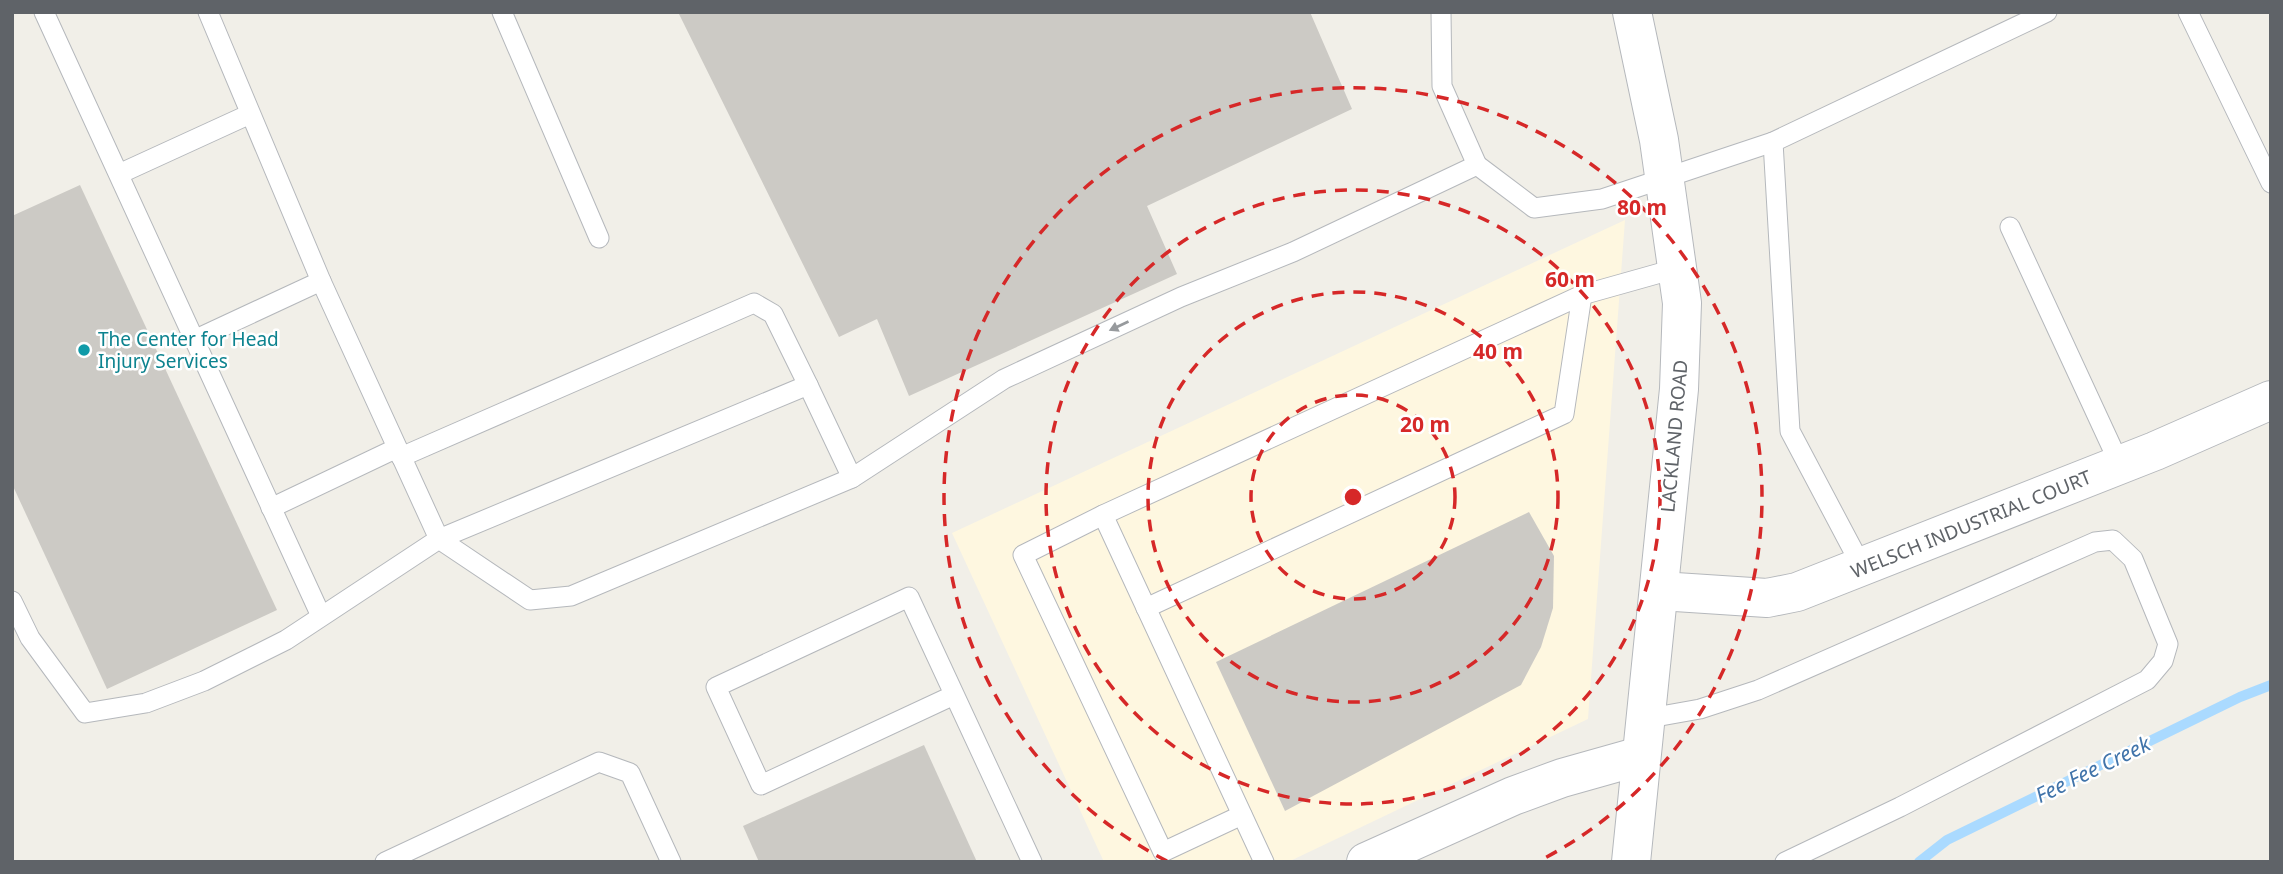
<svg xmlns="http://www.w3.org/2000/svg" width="2283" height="874" font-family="'Noto Sans',sans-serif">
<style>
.commercial{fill:#fef7e0}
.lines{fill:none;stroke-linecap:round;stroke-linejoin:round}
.stream{stroke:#aadaff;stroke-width:10}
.building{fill:#cccac5}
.service-casing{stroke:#b5b8bc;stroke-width:21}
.minor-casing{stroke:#b5b8bc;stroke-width:40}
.tertiary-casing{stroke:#b5b8bc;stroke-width:40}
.service{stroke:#fff;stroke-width:19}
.minor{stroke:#fff;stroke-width:38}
.tertiary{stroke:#fff;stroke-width:38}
.oneway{fill:#979a9d}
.ring{fill:none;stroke:#d62828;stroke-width:3.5;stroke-dasharray:12 9}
.culture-dot{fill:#0f9aa8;stroke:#fff;stroke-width:2.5}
.labels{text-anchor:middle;stroke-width:5;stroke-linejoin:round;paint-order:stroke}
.culture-label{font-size:19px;fill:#0d838f;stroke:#fff;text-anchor:start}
.street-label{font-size:19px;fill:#5f6368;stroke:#fff}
.water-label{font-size:21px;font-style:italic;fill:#4174aa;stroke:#fff}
.centre{fill:#d62828;stroke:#fff;stroke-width:3.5}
.ring-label{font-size:21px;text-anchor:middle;font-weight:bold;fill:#d62828;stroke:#fff;stroke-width:5;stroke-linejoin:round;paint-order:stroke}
</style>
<rect width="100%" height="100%" fill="#f1efe8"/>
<path class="commercial" d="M1625 220 1588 719 1288 862H1104L952 533Z"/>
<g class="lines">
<path class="stream" d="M1919 862 1947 840 2240 697 2271 685"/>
</g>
<g class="building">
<path d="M678 12H1310L1352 109 1147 206 1177 274 909 396 877 319 839 337Z"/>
<path d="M80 185 277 610 107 689 12 484V216Z"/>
<path d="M1529 512 1554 556 1553 608 1541 647 1521 685 1285 811 1216 662Z"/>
<path d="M924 745 977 862H759L743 826Z"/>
</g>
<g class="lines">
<g class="service-casing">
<g id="service">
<path d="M44 12 321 616"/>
<path d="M208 12 321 281 439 539 808 385 852 478 1004 379 1181 297 1293 252 1477 165 1534 208 1602 199 1773 142 2047 12"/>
<path d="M502 12 599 238"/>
<path d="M1441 12 1442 86 1477 165"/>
<path d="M2188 12 2271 183"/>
<path d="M1773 142 1790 431 1862 567"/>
<path d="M119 174 250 114"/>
<path d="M2010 227 2120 465"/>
<path d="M194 340 321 281"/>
<path d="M401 457 754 303 773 314 808 385"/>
<path d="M271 508 397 448"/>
<path d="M1103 515 1023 555 1163 852 1242 815"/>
<path d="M12 601 30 638 85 713 146 703 204 681 286 640 439 539 530 600 571 596 852 478"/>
<path d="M1146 608 1564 414 1582 295"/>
<path d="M954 695 761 785 716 687 909 597 1032 862"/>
<path d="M1644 719 1700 709 1758 690 2095 542 2113 540 2133 559 2168 644 2163 661 2147 680 1900 807 1785 862"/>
<path d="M385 862 599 762 630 773 671 862"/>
<path d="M1264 862 1103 515 1582 295 1678 268"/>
</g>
</g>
<g class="minor-casing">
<g id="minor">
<path d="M1660 591 1767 598 1797 592 2155 451 2271 400"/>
<path d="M1366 862 1513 796 1562 778 1640 756"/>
</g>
</g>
<g class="tertiary-casing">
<path id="tertiary" d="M1631 862 1679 389 1682 303 1659 140 1632 12"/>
</g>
<use href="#service" class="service"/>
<use href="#minor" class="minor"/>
<use href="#tertiary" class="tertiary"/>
</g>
<defs><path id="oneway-solid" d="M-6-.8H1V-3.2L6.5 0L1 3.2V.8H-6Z" transform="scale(1.75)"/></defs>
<use class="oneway" href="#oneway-solid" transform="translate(1119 326) rotate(155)"/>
<g class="ring">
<circle cx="1353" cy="497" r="102"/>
<circle cx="1353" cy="497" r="205"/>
<circle cx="1353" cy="497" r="307"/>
<path d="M1167 861A409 409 0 1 1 1539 861"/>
</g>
<circle class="culture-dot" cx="84" cy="350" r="7"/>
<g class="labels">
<g class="culture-label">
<text x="98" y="346">The Center for Head<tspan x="98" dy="22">Injury Services</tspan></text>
</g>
<g class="street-label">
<text transform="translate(1674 436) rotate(-85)" y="7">LACKLAND ROAD</text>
<text transform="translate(1971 524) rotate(-22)" y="7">WELSCH INDUSTRIAL COURT</text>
</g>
<g class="water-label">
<text transform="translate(2093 770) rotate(-26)" y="7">Fee Fee Creek</text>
</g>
</g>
<circle cx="1353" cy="497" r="10" class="centre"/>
<g class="ring-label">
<text x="1642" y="215">80 m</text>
<text x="1570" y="287">60 m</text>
<text x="1498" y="359">40 m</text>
<text x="1425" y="432">20 m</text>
</g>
<rect width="2283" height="874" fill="none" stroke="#5f6368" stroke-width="28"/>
</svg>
